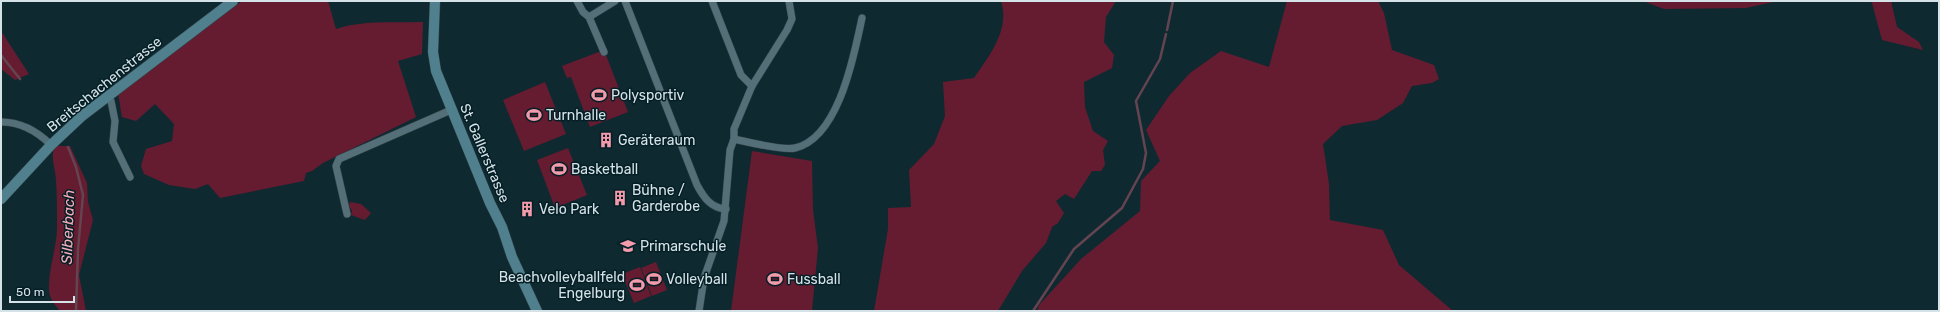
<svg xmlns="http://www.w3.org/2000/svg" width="1940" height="312" font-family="Rubik,sans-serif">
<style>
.green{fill:#651c30}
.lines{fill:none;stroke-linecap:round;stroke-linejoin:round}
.stream{stroke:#644450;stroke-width:2.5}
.street-casing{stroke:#33434a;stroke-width:8}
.secondary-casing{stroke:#33434a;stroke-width:11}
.street{stroke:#546f77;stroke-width:7}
.secondary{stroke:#50808d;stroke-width:10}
.labels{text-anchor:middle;stroke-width:3;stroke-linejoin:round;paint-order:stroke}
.street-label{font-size:14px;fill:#d5e3e8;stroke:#051f26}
.poi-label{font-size:14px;fill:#d5e3e8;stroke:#051f26;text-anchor:start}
.water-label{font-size:15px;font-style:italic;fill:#f4adb9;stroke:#051f26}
</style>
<rect width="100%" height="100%" fill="#0f2930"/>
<g class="green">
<path d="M242 1H328L336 29C362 20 394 23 423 22L422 54 398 61 416 117 323 163 312 171 306 173 304 181 220 198 208 184 195 189 169 185 144 174 141 166 146 149 172 141 174 124 155 104 136 121 122 117 118 93Z"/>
<path d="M1001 1H1116L1106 17 1104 42 1114 55 1112 68 1084 82 1085 107 1093 131 1108 141 1103 150 1105 165 1101 171H1092L1074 199 1065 194 1056 201 1064 213 1058 223 1052 227 1046 243 1022 271 998 311H874L888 229V208L911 207 909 170 934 144 945 116 943 82 974 78C990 55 1010 30 1001 1Z"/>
<path d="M1287 1H1378L1384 13 1392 50 1434 65 1439 79 1432 83 1412 86 1403 103 1377 120 1342 126 1323 144 1329 184 1330 220 1383 230 1399 265 1453 311H1037L1039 305 1081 259 1140 211 1141 181 1160 161 1146 130 1169 96 1190 73 1221 51 1269 67Z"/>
<path d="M1643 1H1778L1746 8 1664 9Z"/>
<path d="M1870 1H1891L1897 27 1919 42 1923 50 1882 40 1872 3Z"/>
<path d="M1 31 29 74 15 80 1 69Z"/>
<path d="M604 50 628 112 590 127 571 77 567 78 562 66Z"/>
<path d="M545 82 566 134 524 151 503 100Z"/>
<path d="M54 146H70L87 183 88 202 93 220 79 275 86 311H60C55 305 49 298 49 290 48 267 58 246 57 223 57 209 57 194 56 180 55 166 51 162 54 146Z"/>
<path d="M568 148 587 195 555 208 537 160Z"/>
<path d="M752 151 812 161 813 210 818 248 812 311H731Z"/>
<path d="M350 202 361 204 371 213 365 220 351 215 352 211 349 206Z"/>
<path d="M656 262 667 290 652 296 641 268Z"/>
<path d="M640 267 651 296 634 303 622 274Z"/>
</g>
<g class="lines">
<g class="stream">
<path d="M1167 30 1173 1"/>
<path d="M1 55 20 79"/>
<path d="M68 147 76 167 83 195 78 249 76 311"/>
<path d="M1033 311 1074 249 1122 208 1143 169 1146 153 1136 101 1160 59 1166 34"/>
</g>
<g class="street-casing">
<g id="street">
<path d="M577 1 583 12 589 17 604 52"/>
<path d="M625 1 697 185C704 198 711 208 726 209"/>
<path d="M712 1 741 75 752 86"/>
<path d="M589 17 615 1"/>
<path d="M108 97 111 101 115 121 113 142 130 177"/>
<path d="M1 122C21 122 37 131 51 145"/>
<path d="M734 139C748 142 783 151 795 148 839 138 854 55 862 18"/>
<path d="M347 214 336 166 339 159 451 110"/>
<path d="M699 311 704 278 724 221 730 150 734 139V129L752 86 787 30 792 19 789 1"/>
</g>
</g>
<g class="secondary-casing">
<g id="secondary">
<path d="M435 1 433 52 436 71 490 203 502 227 512 257 537 311"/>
<path d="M1 199 51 145 82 116 233 1"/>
</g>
</g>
<use href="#street" class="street"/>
<use href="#secondary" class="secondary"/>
</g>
<defs>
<g id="stadium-bare" transform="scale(1.2)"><path d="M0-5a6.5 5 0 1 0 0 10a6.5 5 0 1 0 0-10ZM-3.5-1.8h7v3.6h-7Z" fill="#f39aab" stroke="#051f26" stroke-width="2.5" paint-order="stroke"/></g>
<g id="building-bare" transform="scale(1.2)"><path d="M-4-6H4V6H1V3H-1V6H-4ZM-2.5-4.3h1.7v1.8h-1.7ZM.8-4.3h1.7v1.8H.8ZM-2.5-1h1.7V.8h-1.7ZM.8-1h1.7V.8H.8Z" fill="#f39aab" stroke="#051f26" stroke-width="2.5" paint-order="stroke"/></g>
<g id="school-bare" transform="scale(1.2)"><path d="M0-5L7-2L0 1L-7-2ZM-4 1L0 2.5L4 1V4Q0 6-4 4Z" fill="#f39aab" stroke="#051f26" stroke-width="2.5" paint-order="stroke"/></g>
</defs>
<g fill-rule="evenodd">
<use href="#stadium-bare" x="599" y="95"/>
<use href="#stadium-bare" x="534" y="115"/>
<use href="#building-bare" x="606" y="140"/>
<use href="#stadium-bare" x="559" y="169"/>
<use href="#building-bare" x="620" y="198"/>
<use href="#building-bare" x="527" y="209"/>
<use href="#school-bare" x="628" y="246"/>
<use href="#stadium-bare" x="654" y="279"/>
<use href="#stadium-bare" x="775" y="279"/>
<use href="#stadium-bare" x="637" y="285"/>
</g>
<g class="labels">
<g class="street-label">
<text transform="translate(104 84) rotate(-39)" y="5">Breitschachenstrasse</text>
<text transform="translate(485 153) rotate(67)" y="5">St. Gallerstrasse</text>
</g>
<g class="poi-label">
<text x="611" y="100">Polysportiv</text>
<text x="546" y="120">Turnhalle</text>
<text x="618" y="145">Geräteraum</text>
<text x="571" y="174">Basketball</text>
<text x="632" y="195">Bühne /<tspan x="632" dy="16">Garderobe</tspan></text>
<text x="539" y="214">Velo Park</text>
<text x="640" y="251">Primarschule</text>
<text x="625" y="282" text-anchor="end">Beachvolleyballfeld<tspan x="625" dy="16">Engelburg</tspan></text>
<text x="666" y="284">Volleyball</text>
<text x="787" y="284">Fussball</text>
</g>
<g class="water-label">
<text transform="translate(68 227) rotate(-88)" y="5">Silberbach</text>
</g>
</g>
<rect width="1940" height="312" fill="none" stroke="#d5e3e8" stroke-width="4"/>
<path d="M10 296v6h64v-6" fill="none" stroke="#d5e3e8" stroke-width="2"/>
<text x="16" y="296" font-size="12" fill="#d5e3e8" stroke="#051f26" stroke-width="3" paint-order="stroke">50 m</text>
</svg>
